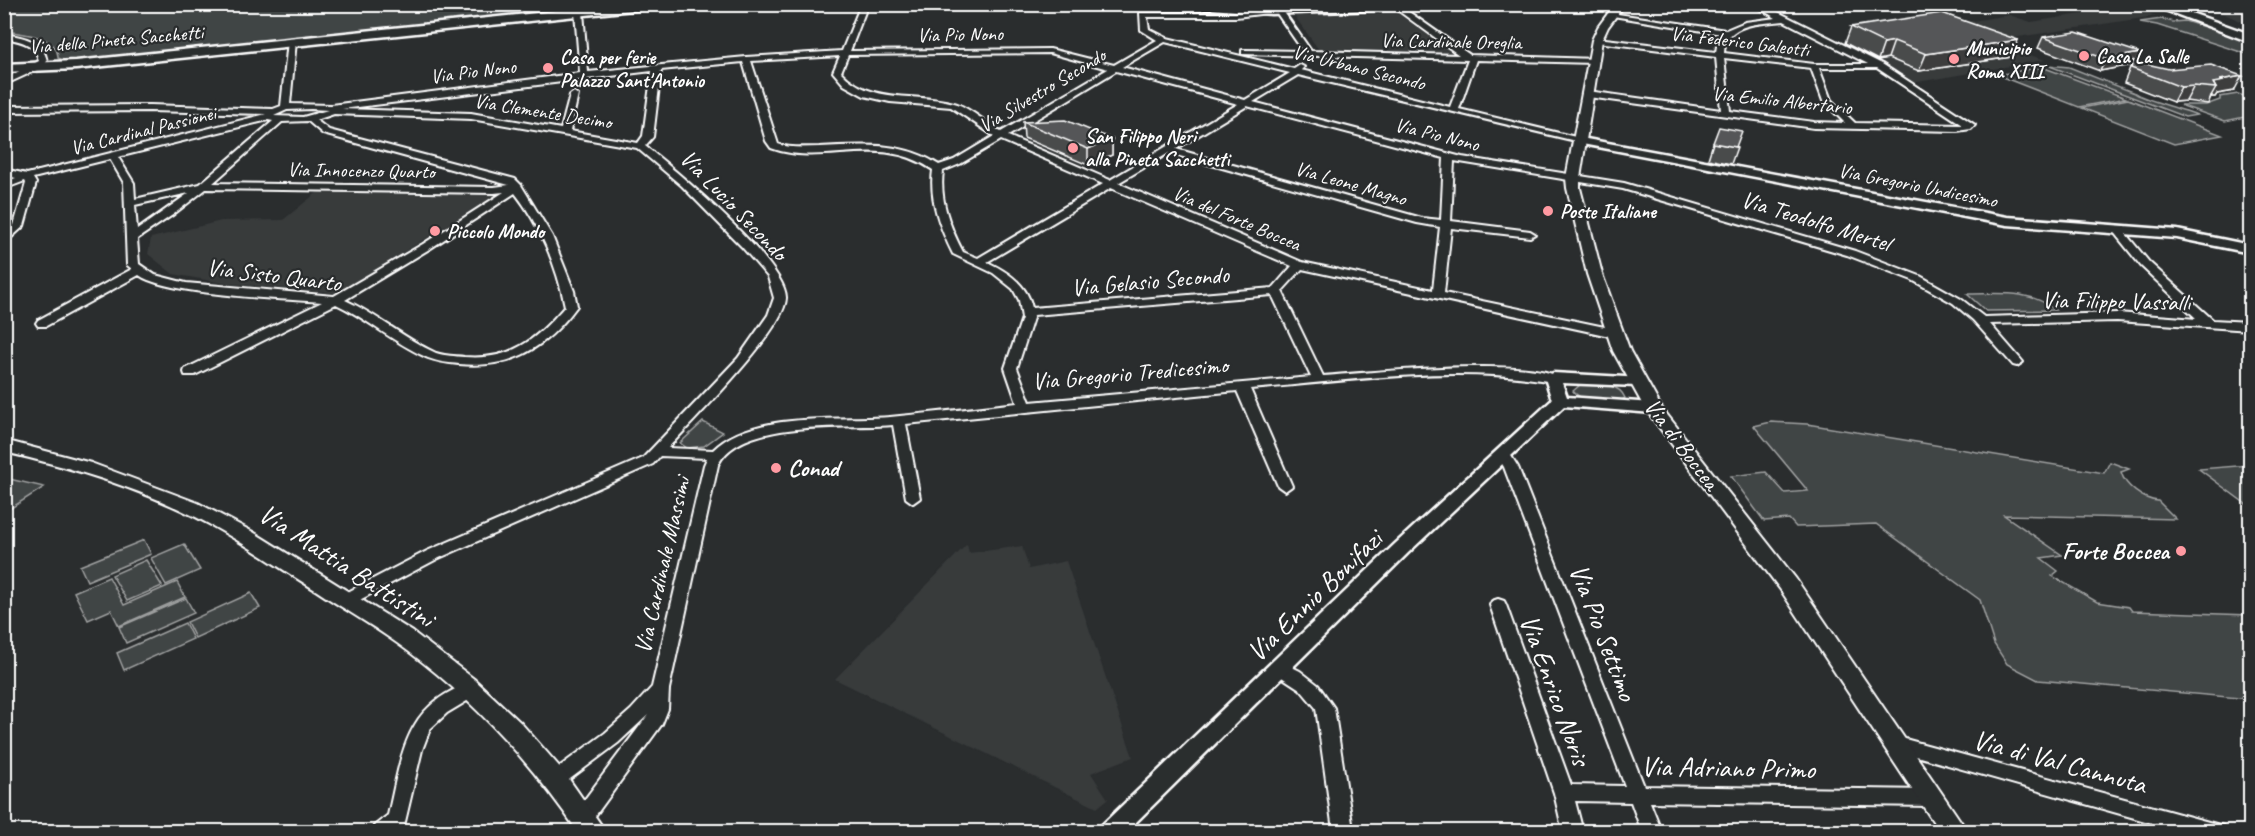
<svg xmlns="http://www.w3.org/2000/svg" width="2255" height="836" font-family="Caveat,sans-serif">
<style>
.built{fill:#373a3b}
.green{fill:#414445;stroke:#a0a2a2;stroke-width:1.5}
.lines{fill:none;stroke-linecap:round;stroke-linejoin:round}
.minor-casing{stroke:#fff;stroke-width:4}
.tertiary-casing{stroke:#fff;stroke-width:5}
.secondary-casing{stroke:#fff;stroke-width:4}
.primary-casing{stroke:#fff;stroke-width:5}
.minor{fill:#2a2d2e;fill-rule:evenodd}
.tertiary{fill:#2a2d2e;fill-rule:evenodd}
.secondary{fill:#2a2d2e;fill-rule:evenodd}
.primary{fill:#2a2d2e;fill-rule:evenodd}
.wall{fill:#494b4c;stroke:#fff;stroke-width:1.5}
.shaded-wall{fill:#3c3d3e;stroke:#fff;stroke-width:1.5}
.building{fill:#555758;stroke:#fff;stroke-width:1.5}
.poi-dot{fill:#ff9aa2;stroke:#2a2d2e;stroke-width:2}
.labels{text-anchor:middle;stroke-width:4.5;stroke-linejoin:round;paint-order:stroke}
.far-street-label{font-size:20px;fill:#fff;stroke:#2a2d2e}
.far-poi-label{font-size:20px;font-weight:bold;fill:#fff;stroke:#2a2d2e;text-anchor:start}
.street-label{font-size:24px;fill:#fff;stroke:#2a2d2e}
.poi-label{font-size:24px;font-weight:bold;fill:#fff;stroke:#2a2d2e;text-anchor:start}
.near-street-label{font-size:28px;fill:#fff;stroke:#2a2d2e}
</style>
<rect width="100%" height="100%" fill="#2a2d2e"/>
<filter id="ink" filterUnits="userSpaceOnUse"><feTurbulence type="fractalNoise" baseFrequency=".0167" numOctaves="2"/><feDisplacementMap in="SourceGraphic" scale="12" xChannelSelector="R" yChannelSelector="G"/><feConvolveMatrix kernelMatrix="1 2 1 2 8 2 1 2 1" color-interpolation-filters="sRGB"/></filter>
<g filter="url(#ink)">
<g class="built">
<path d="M2203 5H2250V25Z"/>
<path d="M2132 6 2156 16 2005 39 2010 48 2045 60 1912 83 1879 62 1836 43 2009 15 2031 22Z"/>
<path d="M1395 11 1452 53 1319 50 1293 14Z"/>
<path d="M1249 56 1569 134 1568 142 1240 60Z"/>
<path d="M320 190 499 193 338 293 222 283 173 274 148 254 151 238 221 221 283 220Z"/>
<path d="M967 544 969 553 1022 546 1029 569 1066 561 1133 757 1091 773 1108 799 1097 808 835 679Z"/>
</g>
<g class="green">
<path d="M4 5H625L55 64 61 59 58 58C58 35 21 34 5 31Z"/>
<path d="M2162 19 2173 22 2185 21 2250 41V55L2157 25 2140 22Z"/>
<path d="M2047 65 2069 67 2135 93C2139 98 2185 110 2197 115L2185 117Z"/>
<path d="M2042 67 2126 98 2079 107 1997 75Z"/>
<path d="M2238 94 2250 98V116L2225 121 2180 105H2206L2220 100V97Z"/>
<path d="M2128 99 2222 135 2174 144 2082 108Z"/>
<path d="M1967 294C1998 294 2030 289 2055 310L1986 311Z"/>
<path d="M1580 385C1595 385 1618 381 1625 398 1615 406 1581 402 1573 391Z"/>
<path d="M703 422 723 432 704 446 687 448 680 443Z"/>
<path d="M1771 422 1807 424 2104 473 2110 462 2129 469 2121 472C2125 486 2143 500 2158 501L2176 519 2004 515 2062 555 2041 558 2058 571 2052 576 2097 602 2129 607 2132 611 2250 615V699L2038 680 2007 664 1994 644 1980 600 1876 524 1796 527 1789 519 1764 521 1731 476 1766 472 1785 493 1808 491 1754 426Z"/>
<path d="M2250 465V507L2199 469Z"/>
<path d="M5 478 44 487 5 512Z"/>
<path d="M144 540 151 554 87 581 80 566Z"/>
<path d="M184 544 200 570 166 585 151 558Z"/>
<path d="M146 560 162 586 127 601 112 575Z"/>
<path d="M109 577 124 605 177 582 185 597 119 626 111 610 88 620 74 592Z"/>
<path d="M251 593 260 608 195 638 187 622Z"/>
<path d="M186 598 194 613 126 643 119 627Z"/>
<path d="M185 623 193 639 124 670 117 653Z"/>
</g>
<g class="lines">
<g class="minor-casing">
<g id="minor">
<path d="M861 4H868L850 51 1050 49 1114 65 1157 40 1141 30 1140 13H1236L1278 8H1281L1311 51 1459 55 1396 9V5H1399L1470 55 1597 59 1598 61 1594 63 1476 60 1459 109 1584 139V143L1298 75 1253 102 1462 157 1624 183 1855 251 1920 276 1961 299 1984 317 2117 313 2197 319 2141 266 2112 230 2117 227 2121 228 2149 262 2213 320 2250 322V330L2117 321 1990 324 2023 362 2017 366 2013 365 1973 320 1953 303 1912 280 1847 255 1623 189 1454 161 1451 221 1530 231 1535 234 1530 237 1451 228 1444 293 1614 329 1618 330 1620 333 1618 336 1614 337 1302 269 1282 291 1323 376C1362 373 1536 356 1559 378L1553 382C1456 364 1348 381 1250 389L1292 486 1285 491 1278 486 1237 391 906 424 920 498 913 503 906 498 893 425C848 429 740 418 718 465L669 689 668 709 662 724 590 823 583 825 576 823 573 817 576 811 648 715 618 743 562 785 555 788 548 785 546 780 548 775 605 733 631 710 652 687 704 465 707 458 660 456 653 464 437 559 352 604H340L338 600 340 596 427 551 643 458 738 358 768 315 774 298 768 277 742 247 682 186 637 148 471 119 334 114 316 120 329 130 515 179 521 185 552 236 574 291 577 306C546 348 512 369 459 364 449 363 438 362 428 358 395 344 368 319 336 304L195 375H185L184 372 185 369 322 302C282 299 167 295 139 275L46 326H38L36 323 38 320 132 269 127 265 124 183 110 159 33 178 36 183 24 226 4 244V234L14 225 26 183 25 181 4 189V182L16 178 4 175V169L27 174 266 114 150 111 4 112V106L150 105 273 109 281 106 288 41 292 39 296 41 290 104 331 105 580 73 575 12 579 10 583 12 588 72 746 57 842 51ZM1276 12 1303 51 1245 50H1242V54L1468 60 1450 107 1301 70 1304 67 1300 65 1294 69 1167 38 1149 29 1147 17H1236ZM1165 42 1290 73 1245 100 1122 67ZM1050 53 1108 69 1001 132C988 124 967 106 954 103 914 92 872 105 841 72L848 55ZM840 56 833 72 844 85 864 96 890 102 951 107 994 136 954 160 939 165C903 141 862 145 820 147 806 147 791 149 778 144L751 61ZM743 62 766 141 771 148C826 168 877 132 933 170 929 200 940 228 953 254L993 273 1013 289 1019 300 1022 318 1005 368 1017 403C975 408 932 413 890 417 839 421 752 411 713 450L668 448C692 422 785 330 786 298 787 264 674 169 645 146L653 137 661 70ZM652 71 643 136 638 143 570 131 578 95 574 92 570 95 561 129 471 113 342 109ZM1116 71 1238 104 1110 180 1008 136ZM1247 106 1444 158 1441 220 1422 218 1176 149ZM311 109 328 110 303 117 274 116 287 110ZM268 120 273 121 200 184 135 199 134 183 118 157ZM308 121 323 134 509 185 494 187 213 183 282 122ZM1001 140 1103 184 978 258 963 252C950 227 939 200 943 171L960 164ZM1169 153 1417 223 1440 227 1433 290 1302 262 1118 183ZM1111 188 1292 266 1273 288 1032 308C1028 285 1007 271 987 262ZM206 189 494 193 504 192 423 244 334 296 186 283 155 275 139 264 137 239 174 214ZM189 193 137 230 135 205ZM515 193C540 225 557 266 565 306 536 340 511 361 464 357 455 356 445 356 436 353 404 339 377 314 345 300L431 248ZM1272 295 1311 377 1030 402 1017 368 1034 315Z"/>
<path d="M1752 4H1762L1882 64 1975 125 1971 129 1957 131 1814 128 1588 97 1584 94 1588 91 1721 110 1716 57 1597 42 1593 40 1597 38 1716 52 1718 40 1721 34 1607 15 1611 13 1726 30 1745 22 1776 18ZM1784 21 1868 64H1814L1724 53C1725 22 1760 24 1784 21ZM1724 58 1811 68 1823 101 1845 123 1814 122 1730 111ZM1819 68H1877L1963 125 1855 123 1831 100Z"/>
<path d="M4 34C23 37 43 40 47 61L43 67 4 85V79L39 61C36 43 20 41 4 38Z"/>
<path d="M1503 450 1508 451 1518 467 1644 786 1930 790 1937 792 1940 798 1937 804 1930 806 1650 802 1662 832H1642L1631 802 1575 801 1583 832H1563L1554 793 1490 605 1492 601 1498 599 1504 601 1506 605 1571 785 1625 786 1504 467 1496 454Z"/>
<path d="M1280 661 1300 671 1318 685 1334 708 1352 823 1349 829 1342 831 1335 829 1332 823 1316 708 1300 689 1274 672 1271 667 1274 662Z"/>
<path d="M471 683 477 685 480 690 477 695 447 713 430 729 422 750 404 826 396 832H371L374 826 388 815C402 757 403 705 471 683Z"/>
<path d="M1894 736 2216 824 2223 826 2226 832H2184L1888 748 1885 743 1888 738Z"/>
</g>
</g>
<g class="tertiary-casing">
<g id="tertiary">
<path d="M1581 138 2007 217 2177 230 2250 245V253L2177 238 2007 225 1577 143 1575 141Z"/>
<path d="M1553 373 1643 378 1645 381 1643 384 1637 386 1562 383 1567 397 1653 403 1661 408 1653 413 1564 406 1409 552 1126 832H1098L1102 825 1395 544 1552 400 1545 378Z"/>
</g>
</g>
<g class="secondary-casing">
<g id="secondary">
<path d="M1615 4H1625L1608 27 1602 40 1580 178V188L1602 274 1630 351 1661 407 1796 579 1968 832H1940L1780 589 1644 407 1613 351 1587 274 1567 188 1566 178 1592 40 1598 27Z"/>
<path d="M4 440 91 463 198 503 253 532 413 632 474 679 521 723 564 772 606 832H578C531 763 475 701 408 651 379 629 347 611 317 591 281 569 246 544 209 524 146 490 75 468 4 452Z"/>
</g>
</g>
<g class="primary-casing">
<g id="primary">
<path d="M623 4H666L661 7 76 69 4 72V64L76 61Z"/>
<path d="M1182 4 1271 8 1456 4 1451 7 1271 14 1187 7Z"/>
<path d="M2149 4H2166L2250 34V42Z"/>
</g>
</g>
<use href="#minor" class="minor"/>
<use href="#tertiary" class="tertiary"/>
<use href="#secondary" class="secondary"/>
<use href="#primary" class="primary"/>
</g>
<g class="wall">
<path d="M1851 27 2018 40 2011 57 1919 71 1888 58 1878 60 1845 43Z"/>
<path d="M2043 37 2140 53 2136 61 2234 91 2217 94 2215 97H2211L2208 104 2186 101 2173 102 2124 83 2131 65 2100 71 2038 48Z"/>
<path d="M1023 122 1112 139V155L1088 165 1024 138Z"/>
<path d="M1713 143 1737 147 1731 164 1708 159Z"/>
</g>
<g class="shaded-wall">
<path d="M2018 40 2011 57 1919 71 1926 54Z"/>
<path d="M1894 41 1888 58 1878 60 1884 43Z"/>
<path d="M2140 53 2134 65 2133 61 2131 65 2100 71 2106 59Z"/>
<path d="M2242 76 2234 91 2217 94 2215 97H2211L2216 88 2213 83 2220 80Z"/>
<path d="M2194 86 2186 101 2173 102 2181 87Z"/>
<path d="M1112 139V155L1088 165V149Z"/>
</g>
<g class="building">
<path d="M1942 13 2018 40 1926 54 1894 41 1884 43 1851 27Z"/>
<path d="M2076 32 2140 53 2106 59 2043 37Z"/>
<path d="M2133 61 2169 69 2211 65 2242 76 2220 80 2224 81 2213 83 2216 88 2194 86 2181 87 2131 68Z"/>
<path d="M1065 120 1112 139 1088 149 1023 122Z"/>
<path d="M1719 127 1742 131 1736 147 1713 143Z"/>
</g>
</g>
<g class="poi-dot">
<circle cx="2084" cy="56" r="6"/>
<circle cx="1954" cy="59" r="6"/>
<circle cx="548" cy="68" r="6"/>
<circle cx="1073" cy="148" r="6"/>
<circle cx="1548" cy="211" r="6"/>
<circle cx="435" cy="231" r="6"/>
<circle cx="776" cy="468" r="6"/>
<circle cx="2181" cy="551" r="6"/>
</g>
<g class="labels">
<g class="far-street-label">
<text transform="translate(960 34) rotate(-1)" y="7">Via Pio Nono</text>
<text transform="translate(116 39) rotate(-5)" y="7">Via della Pineta Sacchetti</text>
<text transform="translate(1451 41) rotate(1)" y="7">Via Cardinale Oreglia</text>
<text transform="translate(1740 41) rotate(7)" y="7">Via Federico Galeotti</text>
<text transform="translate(1359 67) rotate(14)" y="7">Via Urbano Secondo</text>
<text transform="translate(473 71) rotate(-7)" y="7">Via Pio Nono</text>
<text transform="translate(1042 90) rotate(-31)" y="7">Via Silvestro Secondo</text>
<text transform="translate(1782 100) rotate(6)" y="7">Via Emilio Albertario</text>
<text transform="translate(543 111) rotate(9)" y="7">Via Clemente Decimo</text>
<text transform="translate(143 130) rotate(-14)" y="7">Via Cardinal Passionei</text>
<text transform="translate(1437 134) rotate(14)" y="7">Via Pio Nono</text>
<text transform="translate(361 170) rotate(1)" y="7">Via Innocenzo Quarto</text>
<text transform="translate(1351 183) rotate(16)" y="7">Via Leone Magno</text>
<text transform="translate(1918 185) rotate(11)" y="7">Via Gregorio Undicesimo</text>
<text transform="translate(1237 218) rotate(23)" y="7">Via del Forte Boccea</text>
</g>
<g class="far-poi-label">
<text x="1966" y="55">Municipio<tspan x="1966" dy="23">Roma XIII</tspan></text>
<text x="2096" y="63">Casa La Salle</text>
<text x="560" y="64">Casa per ferie<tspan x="560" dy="23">Palazzo Sant'Antonio</tspan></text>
<text x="1085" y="143">San Filippo Neri<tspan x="1085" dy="23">alla Pineta Sacchetti</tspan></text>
<text x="1560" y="218">Poste Italiane</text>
<text x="447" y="238">Piccolo Mondo</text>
</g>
<g class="street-label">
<text transform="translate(734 205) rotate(46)" y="8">Via Lucio Secondo</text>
<text transform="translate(1816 221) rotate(17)" y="8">Via Teodolfo Mertel</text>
<text transform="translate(274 275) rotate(7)" y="8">Via Sisto Quarto</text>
<text transform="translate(1150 281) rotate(-5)" y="8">Via Gelasio Secondo</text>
<text transform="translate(2116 301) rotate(1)" y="8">Via Filippo Vassalli</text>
<text transform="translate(1130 373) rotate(-5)" y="8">Via Gregorio Tredicesimo</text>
<text transform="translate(1682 444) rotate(53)" y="8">Via di Boccea</text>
<text transform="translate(662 565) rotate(-77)" y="8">Via Cardinale Massimi</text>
</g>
<g class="poi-label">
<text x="788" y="476">Conad</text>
<text x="2169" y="559" text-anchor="end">Forte Boccea</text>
</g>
<g class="near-street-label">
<text transform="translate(347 565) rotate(33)" y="10">Via Mattia Battistini</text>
<text transform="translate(1314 595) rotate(-44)" y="10">Via Ennio Bonifazi</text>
<text transform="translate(1604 632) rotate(69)" y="10">Via Pio Settimo</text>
<text transform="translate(1556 690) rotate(70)" y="10">Via Enrico Noris</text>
<text transform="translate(2060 761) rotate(15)" y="10">Via di Val Cannuta</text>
<text transform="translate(1728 767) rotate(1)" y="10">Via Adriano Primo</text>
</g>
</g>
<rect width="2255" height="836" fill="none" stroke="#2a2d2e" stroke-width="24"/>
<rect x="12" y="12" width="2231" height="812" fill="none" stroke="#fff" stroke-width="2" filter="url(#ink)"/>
</svg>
